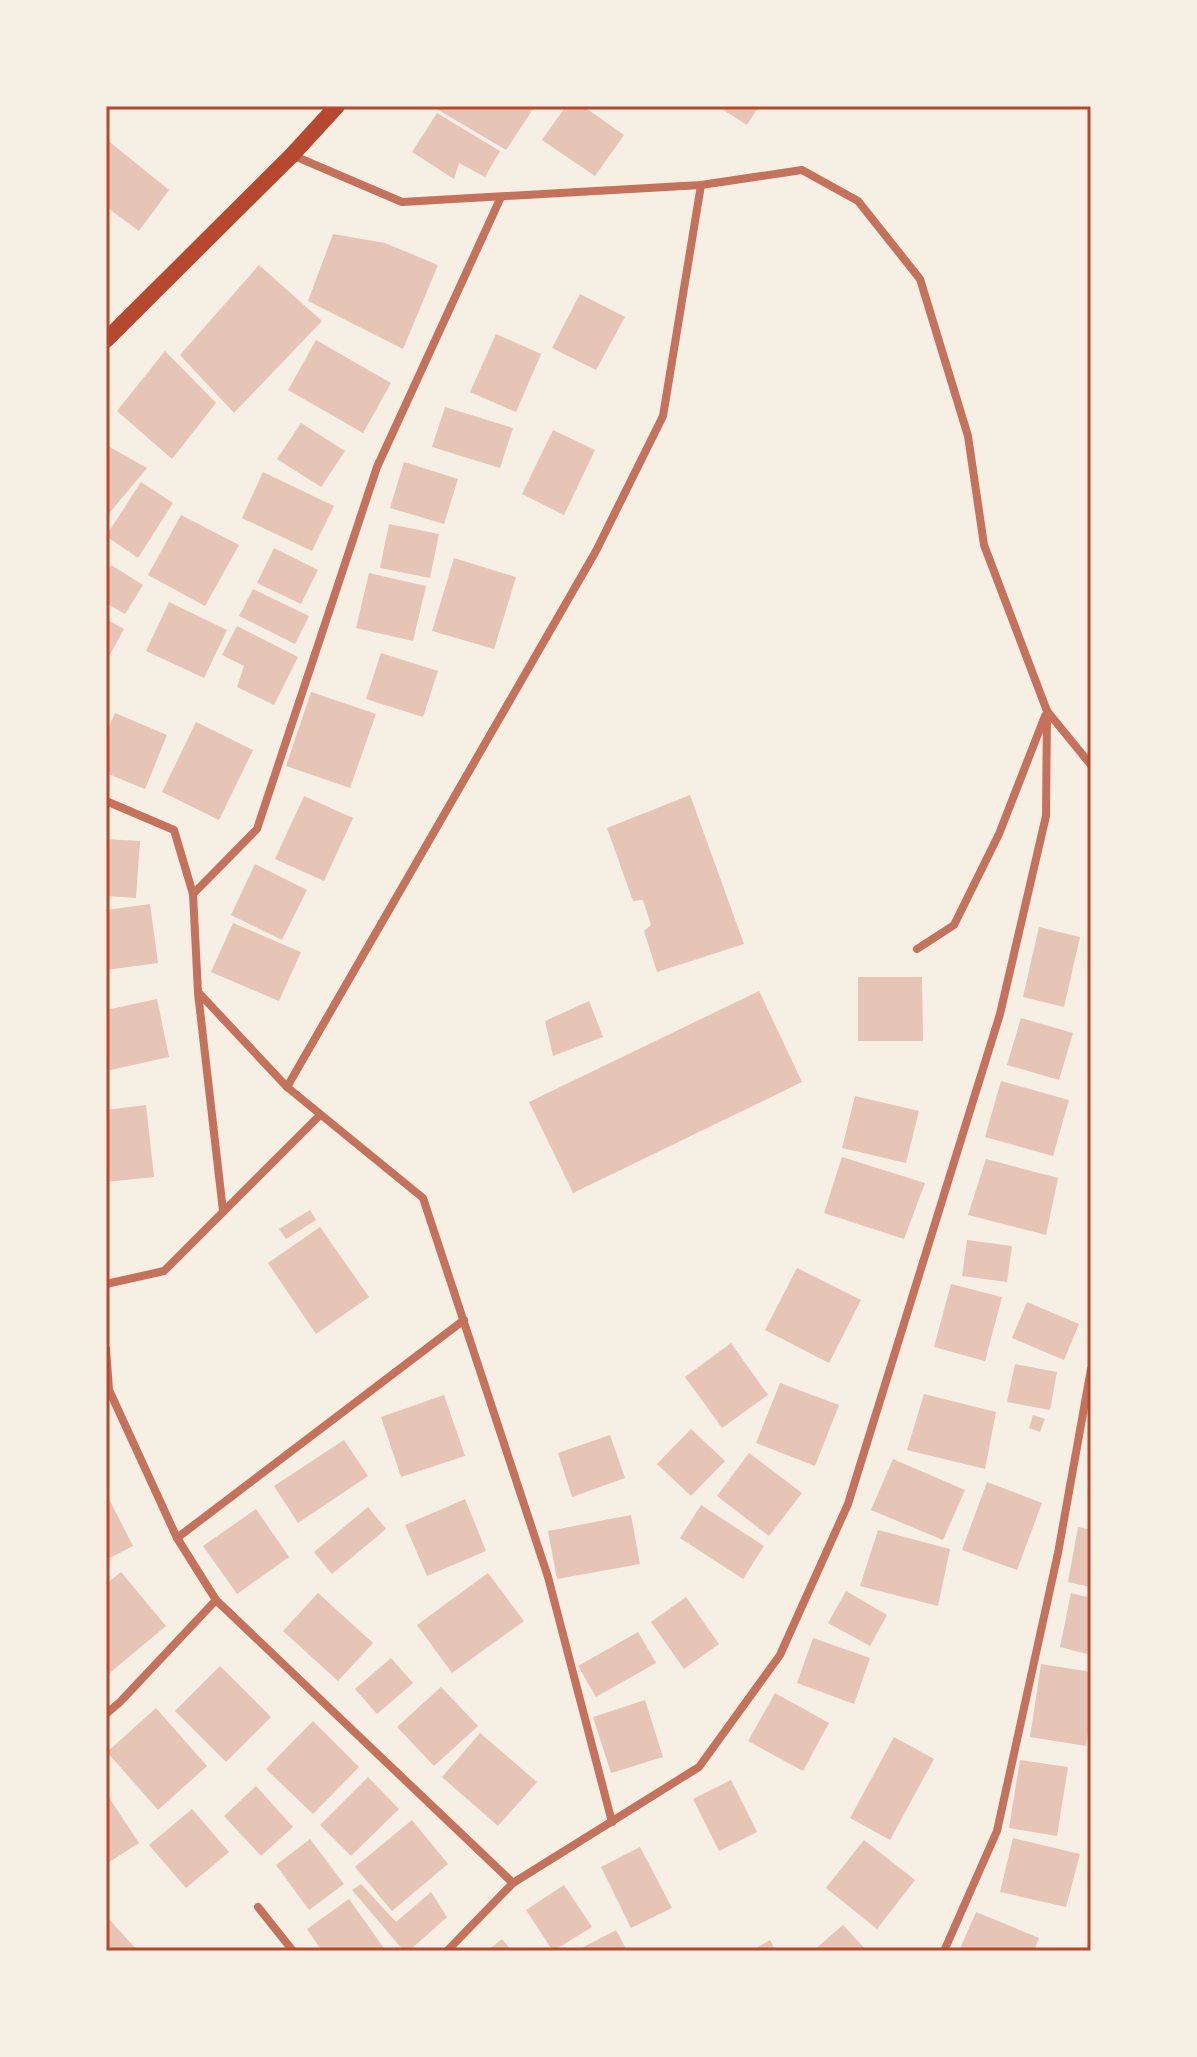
<svg xmlns="http://www.w3.org/2000/svg" width="1197" height="2057" font-family="'Times New Roman',serif">
<style>
.building{fill:#e6c5b7}
.lines{fill:none;stroke-linecap:round;stroke-linejoin:round}
.minor{stroke:#c5725c;stroke-width:8}
.secondary{stroke:#b5482f;stroke-width:16}
.neatline{fill:none;stroke:#b5482f;stroke-width:3}
</style>
<rect width="100%" height="100%" fill="#f6efe4"/>
<g class="building">
<path d="M437 106H535L506 150 435 108Z"/>
<path d="M566 106H583L624 135 595 176 542 140Z"/>
<path d="M717 106H759L747 125Z"/>
<path d="M437 113 500 151 485 177 459 163 454 179 412 152Z"/>
<path d="M106 139 169 190 139 231 109 209 106 216Z"/>
<path d="M333 234 385 243 438 265 403 349 308 301Z"/>
<path d="M259 265 322 321 234 413 180 355Z"/>
<path d="M580 294 625 317 596 370 552 348Z"/>
<path d="M496 334 541 354 516 412 470 392Z"/>
<path d="M316 340 391 383 363 433 288 390Z"/>
<path d="M165 351 216 403 172 459 117 411Z"/>
<path d="M445 407 513 428 500 468 432 447Z"/>
<path d="M301 423 345 451 321 487 277 459Z"/>
<path d="M553 430 595 450 564 515 522 494Z"/>
<path d="M106 445 147 468 106 517Z"/>
<path d="M404 462 458 479 444 524 390 508Z"/>
<path d="M263 472 334 506 312 551 242 518Z"/>
<path d="M141 482 173 503 138 558 106 536Z"/>
<path d="M181 515 239 545 205 606 148 575Z"/>
<path d="M389 524 439 534 430 578 380 568Z"/>
<path d="M274 548 318 570 301 604 257 583Z"/>
<path d="M454 558 516 577 494 649 432 631Z"/>
<path d="M111 565 143 585 125 614 106 603V572Z"/>
<path d="M369 573 426 586 413 641 356 628Z"/>
<path d="M253 589 309 616 295 644 239 616Z"/>
<path d="M169 602 227 630 204 678 146 651Z"/>
<path d="M106 619 124 629 106 662Z"/>
<path d="M237 626 298 657 274 705 237 687 244 666 222 655Z"/>
<path d="M381 653 438 671 423 717 366 699Z"/>
<path d="M311 692 376 714 350 788 286 766Z"/>
<path d="M115 713 167 735 145 789 106 773V734Z"/>
<path d="M196 722 253 750 219 820 162 792Z"/>
<path d="M690 795 744 944 657 972 644 931 651 925 643 900 633 901 607 828Z"/>
<path d="M304 796 353 818 324 881 275 859Z"/>
<path d="M106 839 140 841 136 898 106 896Z"/>
<path d="M255 864 307 890 282 940 231 915Z"/>
<path d="M150 904 158 963 106 970V910Z"/>
<path d="M233 923 301 952 279 1001 211 972Z"/>
<path d="M1039 927 1080 937 1064 1007 1023 997Z"/>
<path d="M858 977H922L923 1041H858Z"/>
<path d="M759 991 802 1082 573 1193 529 1102Z"/>
<path d="M157 999 169 1057 106 1071V1010Z"/>
<path d="M589 1001 603 1037 553 1056 545 1021Z"/>
<path d="M1021 1018 1073 1033 1059 1080 1007 1065Z"/>
<path d="M1001 1081 1069 1100 1053 1156 985 1137Z"/>
<path d="M855 1096 919 1111 906 1163 842 1148Z"/>
<path d="M146 1105 154 1177 106 1182V1110Z"/>
<path d="M842 1157 925 1183 904 1239 824 1213Z"/>
<path d="M986 1159 1058 1178 1046 1235 968 1215Z"/>
<path d="M310 1210 316 1220 286 1239 279 1229Z"/>
<path d="M320 1227 369 1297 316 1334 268 1263Z"/>
<path d="M967 1240 1012 1246 1007 1282 962 1276Z"/>
<path d="M797 1268 861 1300 829 1363 765 1330Z"/>
<path d="M951 1284 1002 1297 985 1361 934 1347Z"/>
<path d="M1027 1302 1079 1324 1064 1360 1012 1338Z"/>
<path d="M731 1343 768 1395 722 1428 685 1377Z"/>
<path d="M1015 1364 1057 1372 1050 1410 1007 1402Z"/>
<path d="M780 1383 839 1405 815 1466 756 1443Z"/>
<path d="M924 1394 996 1412 985 1469 907 1450Z"/>
<path d="M444 1395 465 1456 401 1477 381 1417Z"/>
<path d="M1033 1415 1045 1419 1040 1432 1029 1428Z"/>
<path d="M691 1429 725 1461 691 1496 657 1464Z"/>
<path d="M610 1435 625 1478 572 1497 558 1453Z"/>
<path d="M344 1440 368 1476 298 1523 274 1486Z"/>
<path d="M749 1453 802 1493 769 1536 717 1496Z"/>
<path d="M893 1459 965 1490 943 1540 871 1510Z"/>
<path d="M987 1482 1042 1503 1017 1570 962 1550Z"/>
<path d="M109 1499 133 1546 106 1560V1500Z"/>
<path d="M465 1499 486 1551 427 1576 405 1525Z"/>
<path d="M701 1505 764 1546 743 1579 680 1538Z"/>
<path d="M368 1507 386 1529 332 1574 314 1552Z"/>
<path d="M256 1509 289 1557 237 1594 203 1546Z"/>
<path d="M631 1515 640 1564 557 1579 548 1531Z"/>
<path d="M1078 1527 1091 1530V1587L1068 1582Z"/>
<path d="M878 1530 950 1549 938 1606 860 1586Z"/>
<path d="M121 1572 166 1626 106 1676V1584Z"/>
<path d="M488 1573 524 1621 452 1673 417 1625Z"/>
<path d="M846 1591 887 1615 870 1646 828 1623Z"/>
<path d="M318 1593 373 1643 338 1681 283 1631Z"/>
<path d="M1071 1593 1091 1598V1655L1060 1647Z"/>
<path d="M686 1597 719 1644 684 1669 651 1622Z"/>
<path d="M638 1632 656 1663 596 1697 578 1666Z"/>
<path d="M813 1638 870 1658 854 1704 797 1683Z"/>
<path d="M391 1658 413 1683 377 1714 355 1689Z"/>
<path d="M1041 1664 1091 1672V1712L1086 1746 1030 1737Z"/>
<path d="M220 1666 271 1717 226 1762 175 1711Z"/>
<path d="M441 1687 478 1726 434 1766 397 1727Z"/>
<path d="M775 1693 829 1723 803 1771 748 1741Z"/>
<path d="M645 1700 663 1757 611 1773 593 1717Z"/>
<path d="M156 1708 207 1766 158 1810 107 1752Z"/>
<path d="M313 1721 359 1767 313 1814 266 1769Z"/>
<path d="M480 1733 537 1782 498 1826 442 1777Z"/>
<path d="M894 1737 934 1759 890 1840 850 1818Z"/>
<path d="M1020 1760 1068 1767 1057 1836 1009 1828Z"/>
<path d="M368 1777 399 1809 351 1856 320 1825Z"/>
<path d="M731 1780 757 1832 719 1851 693 1799Z"/>
<path d="M256 1786 293 1827 261 1856 224 1816Z"/>
<path d="M106 1793 139 1843 106 1864Z"/>
<path d="M192 1809 229 1852 186 1888 149 1845Z"/>
<path d="M412 1820 448 1864 392 1911 355 1867Z"/>
<path d="M1013 1838 1080 1854 1066 1907 1000 1892Z"/>
<path d="M310 1839 344 1884 309 1910 276 1865Z"/>
<path d="M864 1840 915 1880 877 1929 826 1888Z"/>
<path d="M640 1847 672 1908 631 1928 601 1867Z"/>
<path d="M361 1884 396 1922 431 1892 447 1917 409 1951H404L352 1890Z"/>
<path d="M564 1885 592 1927 553 1951 526 1910Z"/>
<path d="M349 1899 386 1951H322L307 1929Z"/>
<path d="M976 1912 1039 1938 1034 1951H959Z"/>
<path d="M106 1916 138 1951H106Z"/>
<path d="M843 1925 867 1951H813Z"/>
<path d="M616 1930 627 1951H576Z"/>
<path d="M502 1939 512 1951H487Z"/>
<path d="M770 1940 776 1951H751Z"/>
</g>
<g class="lines">
<g class="minor">
<path d="M292 155 402 202 701 185 802 170 858 201 920 279 968 436 984 545 1047 711 1091 765"/>
<path d="M106 801 174 830 193 894 198 992 287 1087 423 1198 548 1577 612 1822"/>
<path d="M193 894 257 829 377 467 501 197"/>
<path d="M917 949 954 925 999 834 1045 716"/>
<path d="M198 993 223 1211"/>
<path d="M287 1087 596 551 663 416 701 185"/>
<path d="M106 1284 164 1271 320 1115"/>
<path d="M106 1349 109 1390 177 1538 216 1600 513 1883"/>
<path d="M177 1538 464 1320"/>
<path d="M106 1714 120 1702 216 1600"/>
<path d="M258 1907 293 1951"/>
<path d="M447 1951 513 1883 699 1767 780 1655 848 1504 1000 1014 1046 816 1047 711"/>
<path d="M944 1951 997 1831 1058 1553 1091 1369"/>
</g>
<path class="secondary" d="M106 340 292 155 337 106"/>
</g>
<rect width="1197" height="2057" fill="none" stroke="#f6efe4" stroke-width="216"/>
<rect x="108" y="108" width="981" height="1841" class="neatline"/>
</svg>
